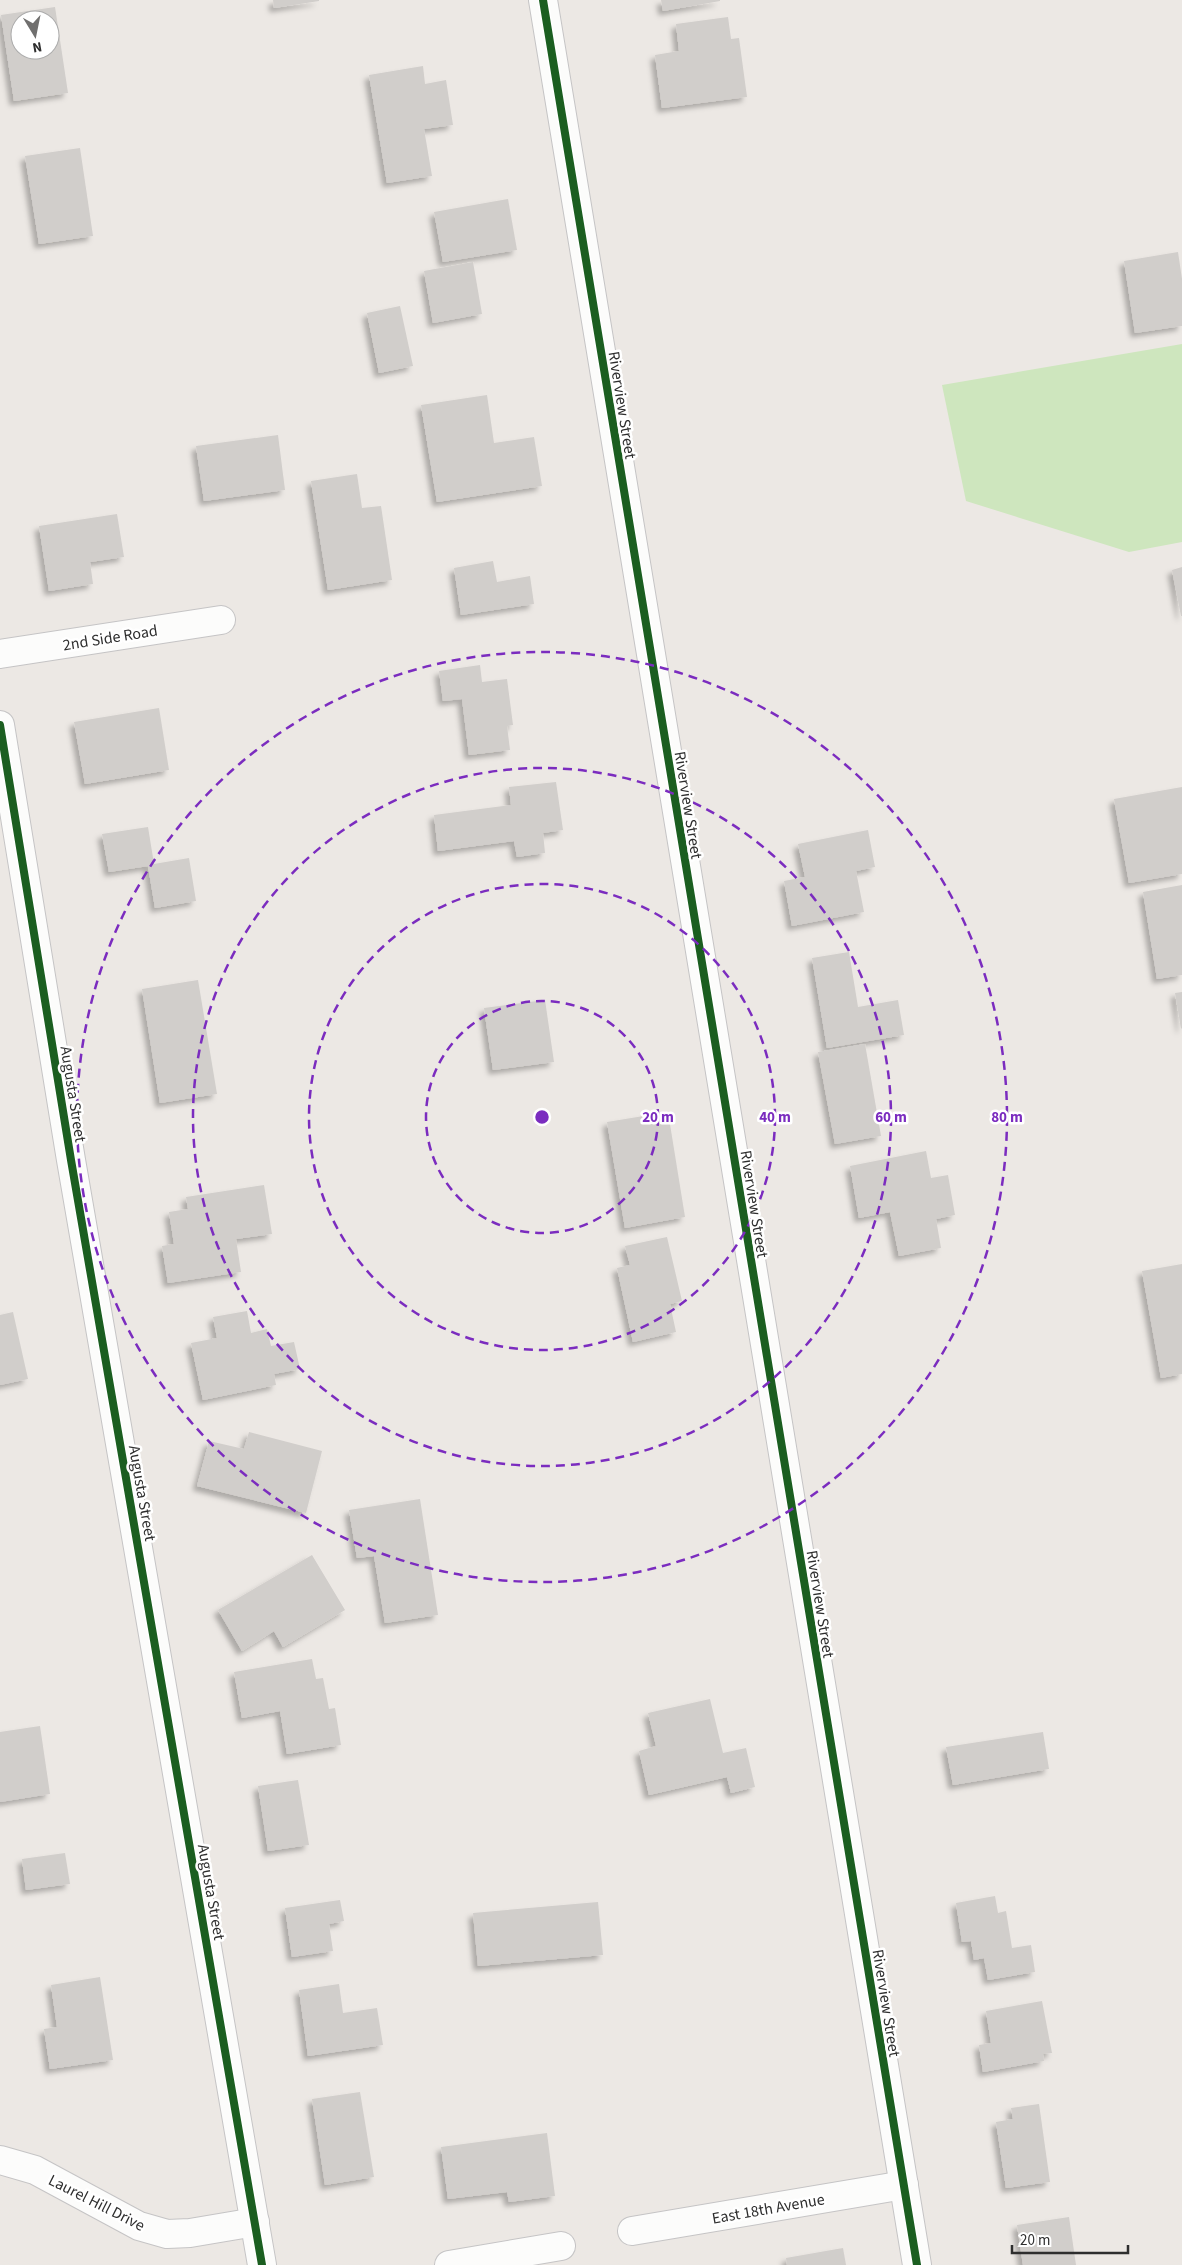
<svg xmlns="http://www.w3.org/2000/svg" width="1182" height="2265" font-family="'Source Sans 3',sans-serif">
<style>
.green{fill:#cee6be}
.building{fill:#d1cecb;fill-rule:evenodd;filter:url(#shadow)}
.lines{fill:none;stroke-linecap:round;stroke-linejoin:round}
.minor-casing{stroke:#c5c4c5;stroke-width:30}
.minor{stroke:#fcfcfb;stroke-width:28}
.cycleway-casing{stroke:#fff;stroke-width:11}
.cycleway{stroke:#1b5e20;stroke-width:8}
.ring{fill:none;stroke:#7b2cbf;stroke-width:2.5;stroke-dasharray:9 6}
.labels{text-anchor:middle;stroke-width:5;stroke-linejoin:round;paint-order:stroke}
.street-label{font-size:16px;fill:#2e2e2e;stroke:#fff}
.centre{fill:#7b2cbf;stroke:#fff;stroke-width:2.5}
.ring-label{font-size:15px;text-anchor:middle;font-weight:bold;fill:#7b2cbf;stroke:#fff;stroke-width:5;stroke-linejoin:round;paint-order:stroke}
</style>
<defs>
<filter id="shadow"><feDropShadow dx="-4.5" dy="4.5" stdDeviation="2.5" flood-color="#0004"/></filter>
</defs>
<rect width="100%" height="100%" fill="#ece8e4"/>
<path class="green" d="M1182 344V542L1129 552 966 501 942 385Z"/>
<g class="building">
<path d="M273 0H319V1L274 8Z"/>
<path d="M661 0H720V1L663 11Z"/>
<path d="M55 7 68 93 14 101 1 15ZM20 20H50V50H20Z"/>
<path d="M728 17 731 39 739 38 747 97 662 108 655 55 679 51 676 24Z"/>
<path d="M423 66 425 84 446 80 453 125 424 129 432 176 387 183 369 75Z"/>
<path d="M80 148 93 236 39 244 25 156Z"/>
<path d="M508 199 517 250 443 262 434 212Z"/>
<path d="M1178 252 1182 279V326L1135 333 1124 261Z"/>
<path d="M473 262 482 314 433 323 424 271Z"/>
<path d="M400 306 413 366 379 373 367 313Z"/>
<path d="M487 395 494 443 534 437 542 486 437 502 421 405Z"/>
<path d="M278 435 285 490 204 501 196 446Z"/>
<path d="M357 474 362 508 381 506 392 580 328 590 311 481Z"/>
<path d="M117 514 124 557 90 562 93 584 49 591 39 526Z"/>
<path d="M493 561 497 582 530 576 534 604 461 615 454 568Z"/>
<path d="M1182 567V616H1181L1172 570Z"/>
<path d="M480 665 482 682 507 679 513 725 507 726 510 750 469 755 462 699 443 701 439 671Z"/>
<path d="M159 708 169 770 85 784 74 722Z"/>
<path d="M556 782 563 830 543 833 545 853 517 857 514 841 438 851 434 815 511 805 509 787Z"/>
<path d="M1182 787V874L1129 883 1114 799Z"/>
<path d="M148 827 154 864 189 858 196 901 155 908 148 866 109 872 102 834Z"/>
<path d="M868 830 875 867 856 871 864 912 792 926 784 881 805 877 798 844Z"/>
<path d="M1182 885V975L1157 979 1143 892Z"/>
<path d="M849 952 858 1007 898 1000 904 1035 827 1048 812 958Z"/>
<path d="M198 980 217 1094 160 1103 142 989Z"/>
<path d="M1182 992V1028L1181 1029 1175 993Z"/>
<path d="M545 1000 554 1062 493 1070 484 1008Z"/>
<path d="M865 1044 881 1136 835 1144 818 1052Z"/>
<path d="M668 1112 685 1217 625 1228 607 1122Z"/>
<path d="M926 1151 931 1178 948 1175 955 1215 936 1219 941 1248 899 1256 890 1212 859 1218 850 1166Z"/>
<path d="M264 1185 272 1234 236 1239 241 1272 168 1283 162 1246 174 1244 169 1212 188 1209 186 1197Z"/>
<path d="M667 1237 682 1301 670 1304 676 1332 633 1342 617 1268 630 1265 625 1246Z"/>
<path d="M1182 1264V1374L1161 1378 1142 1271Z"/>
<path d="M247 1311 251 1333 267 1329 271 1346 294 1342 300 1369 274 1374 276 1385 203 1400 191 1343 217 1338 213 1317Z"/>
<path d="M13 1312 28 1379 0 1385V1315Z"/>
<path d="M249 1432 322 1451 306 1513 197 1486 209 1441 244 1449Z"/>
<path d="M420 1499 438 1615 385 1623 374 1556 357 1558 349 1510Z"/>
<path d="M312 1555 345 1610 283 1647 274 1631 242 1651 218 1610Z"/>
<path d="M312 1659 316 1679 323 1678 329 1709 335 1708 341 1745 287 1754 280 1711 242 1718 234 1672Z"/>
<path d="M710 1699 723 1753 746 1748 755 1787 731 1793 727 1777 649 1795 639 1751 656 1746 648 1713Z"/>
<path d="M40 1726 50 1794 0 1802V1732Z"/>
<path d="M1043 1732 1049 1769 953 1785 946 1747Z"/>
<path d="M298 1780 309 1845 268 1851 258 1786Z"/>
<path d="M65 1853 70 1884 26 1890 22 1859Z"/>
<path d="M995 1896 998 1913 1006 1911 1012 1948 1031 1945 1035 1972 988 1980 984 1958 974 1960 971 1941 962 1942 956 1903Z"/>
<path d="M340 1900 344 1921 329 1924 333 1951 292 1957 285 1908Z"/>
<path d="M598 1902 603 1955 478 1966 473 1913Z"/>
<path d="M100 1977 113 2060 50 2069 44 2029 57 2027 51 1985Z"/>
<path d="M339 1984 343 2013 377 2008 383 2045 308 2056 299 1990Z"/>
<path d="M1042 2001 1052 2053 1043 2054 1044 2061 983 2072 979 2045 991 2043 986 2011Z"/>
<path d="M360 2092 374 2177 325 2185 312 2099Z"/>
<path d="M1039 2104 1050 2182 1006 2188 996 2122 1013 2119 1011 2108Z"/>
<path d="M547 2133 555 2196 509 2202 507 2192 448 2199 441 2147Z"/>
<path d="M1069 2217 1076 2265H1023L1017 2225Z"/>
<path d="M843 2248 846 2265H787L786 2258Z"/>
</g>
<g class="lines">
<g class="minor-casing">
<g id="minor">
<path d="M543 0 917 2265"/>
<path d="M0 654 221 620"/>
<path d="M0 725 71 1160 262 2265"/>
<path d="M0 2160 35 2170 139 2226 167 2234 190 2233 255 2222"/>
<path d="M632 2231 904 2185"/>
<path d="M449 2265 561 2246"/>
</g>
</g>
<use href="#minor" class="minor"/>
<g class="cycleway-casing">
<g id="cycleway">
<path d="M543 0 917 2265"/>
<path d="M0 725 71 1160 262 2265"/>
</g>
</g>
<use href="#cycleway" class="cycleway"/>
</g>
<g class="ring">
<circle cx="542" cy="1117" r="116"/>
<circle cx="542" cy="1117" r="233"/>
<circle cx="542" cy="1117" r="349"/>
<circle cx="542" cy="1117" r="465"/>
</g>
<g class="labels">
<g class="street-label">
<text transform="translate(623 405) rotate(81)" y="6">Riverview Street</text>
<text transform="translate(110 637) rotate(-9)" y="6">2nd Side Road</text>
<text transform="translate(689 805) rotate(81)" y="6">Riverview Street</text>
<text transform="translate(74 1094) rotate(81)" y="6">Augusta Street</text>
<text transform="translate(755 1204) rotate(81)" y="6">Riverview Street</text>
<text transform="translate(143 1493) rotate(80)" y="6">Augusta Street</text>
<text transform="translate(821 1604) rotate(81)" y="6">Riverview Street</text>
<text transform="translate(212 1892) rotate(80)" y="6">Augusta Street</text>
<text transform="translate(887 2003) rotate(81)" y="6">Riverview Street</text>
<text transform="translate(97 2202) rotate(27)" y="6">Laurel Hill Drive</text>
<text transform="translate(768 2208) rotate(-10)" y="6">East 18th Avenue</text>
</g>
</g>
<circle cx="542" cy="1117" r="8" class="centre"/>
<g class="ring-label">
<text x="658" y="1122">20 m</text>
<text x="775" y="1122">40 m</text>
<text x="891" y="1122">60 m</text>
<text x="1007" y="1122">80 m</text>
</g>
<g transform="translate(35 35) rotate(170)"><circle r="24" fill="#ffffff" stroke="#ababab"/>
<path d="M0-4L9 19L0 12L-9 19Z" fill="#706f6e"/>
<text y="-8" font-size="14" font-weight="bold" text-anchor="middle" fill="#2e2e2e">N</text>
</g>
<path d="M1012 2245v8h116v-8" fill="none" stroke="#2e2e2e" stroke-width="2.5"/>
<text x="1020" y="2245" font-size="15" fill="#2e2e2e" stroke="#ffffff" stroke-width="4" paint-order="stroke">20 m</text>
</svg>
